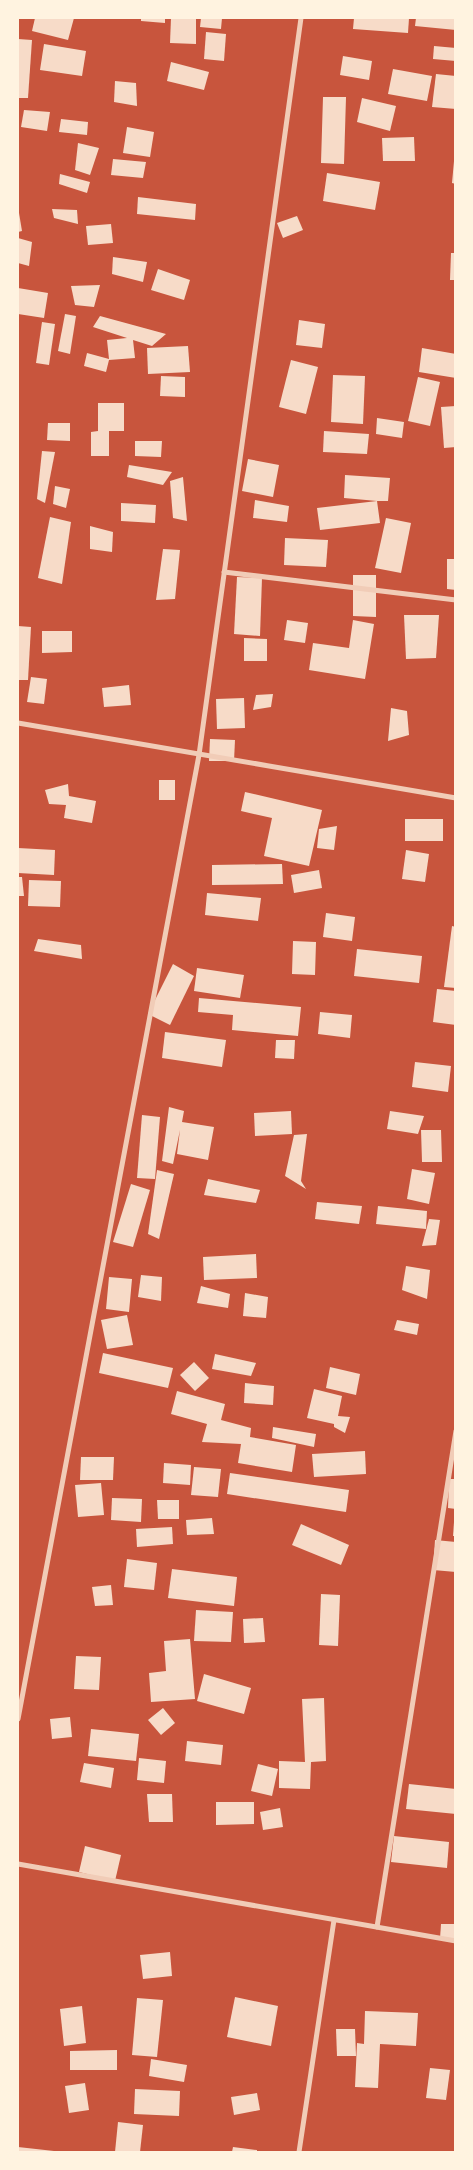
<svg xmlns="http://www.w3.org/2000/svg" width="473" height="2170" font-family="'Space Grotesk',sans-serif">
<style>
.building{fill:#f7dbc8}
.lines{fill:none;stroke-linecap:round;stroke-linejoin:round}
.minor{stroke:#f1ccb7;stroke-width:5}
</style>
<rect width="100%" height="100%" fill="#c8553d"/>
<g class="building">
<path d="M35 18H74L68 40 32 31Z"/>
<path d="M141 18H165V23L141 21Z"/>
<path d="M171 18H196V44L170 43Z"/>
<path d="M201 18H222L221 29 200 27Z"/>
<path d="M354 18H409L408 33 353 29Z"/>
<path d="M416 18H456V30L415 26Z"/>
<path d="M206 32 226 34 224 61 204 59Z"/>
<path d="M18 39 32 40 28 98H18Z"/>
<path d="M44 44 86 51 82 76 40 70Z"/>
<path d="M434 46 456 48V61L433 59Z"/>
<path d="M343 56 372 61 369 80 340 75Z"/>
<path d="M171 62 209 72 204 90 167 81Z"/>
<path d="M393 69 432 76 427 101 388 94Z"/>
<path d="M436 74 456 76V109L432 107Z"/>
<path d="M115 81 136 83 137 106 114 102Z"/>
<path d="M323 97H346L344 164 321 163Z"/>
<path d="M362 98 396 106 390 131 357 122Z"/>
<path d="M24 110 50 112 47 131 21 127Z"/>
<path d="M61 119 88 122 87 135 59 132Z"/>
<path d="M127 127 154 132 150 157 123 153Z"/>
<path d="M414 137 415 161H383L382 138Z"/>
<path d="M78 143 99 148 90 175 75 170Z"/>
<path d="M113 159 146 162 143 178 111 175Z"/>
<path d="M454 161H456V184L452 183Z"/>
<path d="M327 173 380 182 375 210 323 201Z"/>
<path d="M60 174 90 182 87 193 59 184Z"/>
<path d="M138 197 196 204 195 220 137 214Z"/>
<path d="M18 207 22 231 18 232Z"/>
<path d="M52 209 77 210 78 224 54 218Z"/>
<path d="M297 216 303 230 283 238 277 223Z"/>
<path d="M111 224 113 243 88 245 86 226Z"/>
<path d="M18 238 32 242 29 266 18 263Z"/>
<path d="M451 253H456V280H450Z"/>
<path d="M113 257 147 262 143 282 112 274Z"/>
<path d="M158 269 190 280 184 300 151 290Z"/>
<path d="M100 285 94 307 75 305 71 286Z"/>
<path d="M18 288 48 293 44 318 18 314Z"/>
<path d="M65 314 76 316 70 354 58 351Z"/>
<path d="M100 316 166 334 152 346 133 340 135 358 109 360 106 372 84 366 87 353 109 359 107 340 127 338 93 327Z"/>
<path d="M299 320 325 324 322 348 296 345Z"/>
<path d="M42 322 55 324 49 365 36 363Z"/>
<path d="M188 346 190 372 148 374 147 348Z"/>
<path d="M422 348 456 354V378L419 372Z"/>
<path d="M291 360 318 367 306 414 279 407Z"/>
<path d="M333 375 365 376 363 424 331 422Z"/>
<path d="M161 376 185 377V397L160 396Z"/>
<path d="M418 377 440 382 430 426 408 421Z"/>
<path d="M98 403H124V431H109V456H91V432L98 431Z"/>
<path d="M456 406V447L444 448 441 407Z"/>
<path d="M377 418 404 422 402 438 376 434Z"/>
<path d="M48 423H70V441L47 440Z"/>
<path d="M324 431 369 434 367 454 323 452Z"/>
<path d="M135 441H162L161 457 135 456Z"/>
<path d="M42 451 55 452 45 503 37 499Z"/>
<path d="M248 459 279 465 273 497 242 491Z"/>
<path d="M129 465 172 472 163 485 127 477Z"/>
<path d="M345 475 390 478 388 501H377L380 523 320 530 317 508 377 501 344 498Z"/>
<path d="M183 477 187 521 173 518 170 481Z"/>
<path d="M55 486 70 489 66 508 53 504Z"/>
<path d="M255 500 289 506 287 522 253 518Z"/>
<path d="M121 503 156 505 155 523 121 521Z"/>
<path d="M50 517 71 522 62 584 38 578Z"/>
<path d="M386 518 411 523 401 573 375 568Z"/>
<path d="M90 526 113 532 112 552 90 549Z"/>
<path d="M285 538 328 540 326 567 284 565Z"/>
<path d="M163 549 180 550 175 599 156 600Z"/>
<path d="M447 559H456V590L447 589Z"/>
<path d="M353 575H376V617L353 616Z"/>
<path d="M237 577 262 578 260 636 234 634Z"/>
<path d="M404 615H439L436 658 406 659Z"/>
<path d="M287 620 308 623 305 643 284 640Z"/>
<path d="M353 620 374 624 365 679 309 670 313 643 349 648Z"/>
<path d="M18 626 31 627 28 680H18Z"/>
<path d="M42 631H72V652L42 653Z"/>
<path d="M244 638 267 639V661H244Z"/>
<path d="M31 677 47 679 44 704 27 702Z"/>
<path d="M129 685 131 705 104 707 102 688Z"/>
<path d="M273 694 271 707 253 710 256 695Z"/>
<path d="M244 698 245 728 217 729 216 699Z"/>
<path d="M391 708 407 711 409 735 388 741Z"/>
<path d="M210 739 235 740 234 761H209Z"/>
<rect x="159" y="780" width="16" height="20"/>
<path d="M68 784 69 796 96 801 92 823 64 818 66 805 49 804 45 790Z"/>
<path d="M245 792 322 810 309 866 264 856 272 818 241 811Z"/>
<rect x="405" y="819" width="38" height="22"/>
<path d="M337 826 334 850 317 848 319 829Z"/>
<path d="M18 848 55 850 54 875 18 873Z"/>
<path d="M406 850 429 854 425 882 402 879Z"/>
<path d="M282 864 283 884 212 885V865Z"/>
<path d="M319 870 322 888 294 893 291 875Z"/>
<path d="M18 877H22L24 896H18Z"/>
<path d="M29 880 61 881 60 907 28 906Z"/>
<path d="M207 893 261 898 258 921 205 915Z"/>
<path d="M326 913 355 917 352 941 323 937Z"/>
<path d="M452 926 456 927V988L444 987Z"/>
<path d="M38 939 81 945 82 959 34 951Z"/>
<path d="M293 941 316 942 315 975 292 974Z"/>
<path d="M357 949 422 956 419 983 354 976Z"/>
<path d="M173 964 194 976 170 1025 148 1014Z"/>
<path d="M197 968 244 975 240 998 194 991Z"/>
<path d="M437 989 456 991V1025L433 1022Z"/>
<path d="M199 998 301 1007 298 1036 232 1030 233 1015 198 1012Z"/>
<path d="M320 1012 352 1015 350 1038 318 1034Z"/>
<path d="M165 1032 226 1040 222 1067 162 1058Z"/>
<path d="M276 1040H295L294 1059 275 1058Z"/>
<path d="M415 1062 451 1066 448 1092 412 1087Z"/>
<path d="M169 1107 184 1111 182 1122 214 1127 208 1160 177 1154 180 1130 173 1164 162 1161Z"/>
<path d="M291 1111 292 1134 255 1136 254 1113Z"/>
<path d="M390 1111 424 1116 418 1134 387 1129Z"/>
<path d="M142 1115 160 1117 155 1179 137 1178Z"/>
<path d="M421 1130H441L442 1162H422Z"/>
<path d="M307 1134 301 1181 306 1189 285 1176 294 1135Z"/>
<path d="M412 1169 435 1173 429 1204 407 1199Z"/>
<path d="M157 1170 174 1174 159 1239 148 1234Z"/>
<path d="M208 1179 260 1190 256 1203 204 1195Z"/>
<path d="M131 1184 150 1190 133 1247 113 1242Z"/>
<path d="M317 1202 362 1206 359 1224 315 1219Z"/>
<path d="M378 1206 427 1211 426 1229 376 1224Z"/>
<path d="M429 1219 440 1220 436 1245 422 1246Z"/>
<path d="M256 1254 257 1278 204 1280 203 1257Z"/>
<path d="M406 1266 430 1270 427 1299 402 1290Z"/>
<path d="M141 1275 162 1277 161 1301 138 1297Z"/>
<path d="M109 1277 132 1279 129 1312 106 1309Z"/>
<path d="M201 1286 230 1294 228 1308 197 1303Z"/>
<path d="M245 1293 268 1297 266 1318 243 1316Z"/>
<path d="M127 1315 133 1345 107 1349 101 1320Z"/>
<path d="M397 1320 419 1324 417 1335 394 1330Z"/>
<path d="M103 1353 173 1368 168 1388 99 1373Z"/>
<path d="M215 1354 256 1363 251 1376 212 1369Z"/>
<path d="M194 1362 209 1378 195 1391 180 1375Z"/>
<path d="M330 1367 360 1374 356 1395 326 1388Z"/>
<path d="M245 1383 274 1386 273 1405 244 1403Z"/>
<path d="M314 1389 342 1396 338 1416 350 1417 345 1433 334 1427V1424L307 1418Z"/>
<path d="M177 1391 225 1404 221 1420 251 1428 250 1437 296 1445 292 1472 238 1463 241 1444 202 1442 207 1424 171 1414Z"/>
<path d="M273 1427 316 1434 314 1447 272 1438Z"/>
<path d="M365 1451 366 1474 314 1477 312 1454Z"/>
<path d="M81 1457H114L113 1480H80Z"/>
<path d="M164 1463 191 1465 190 1485 163 1483Z"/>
<path d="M194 1467 221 1469 218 1497 191 1495Z"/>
<path d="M230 1473 349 1490 346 1512 227 1494Z"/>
<path d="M449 1479H456V1509L448 1508Z"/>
<path d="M101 1483 104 1515 78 1517 75 1485Z"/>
<path d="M112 1498 142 1499 141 1522 111 1520Z"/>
<path d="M157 1500H179V1519H158Z"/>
<path d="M212 1518 214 1534 187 1535 186 1520Z"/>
<path d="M454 1522H456V1536H453Z"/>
<path d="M301 1524 349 1545 341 1565 292 1545Z"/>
<path d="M172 1527 173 1544 137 1547 136 1529Z"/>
<path d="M435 1540 456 1542V1572L433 1570Z"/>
<path d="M127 1559 157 1563 154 1590 124 1587Z"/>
<path d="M172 1569 237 1577 234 1606 168 1598Z"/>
<path d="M111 1585 113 1605 95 1606 92 1587Z"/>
<path d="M321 1594 340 1595 338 1646 319 1645Z"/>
<path d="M196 1610 233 1612 231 1642 194 1641Z"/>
<path d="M263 1618 265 1642 244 1643 243 1619Z"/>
<path d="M190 1639 195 1699 151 1702 149 1673 166 1671 164 1641Z"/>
<path d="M76 1656 101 1657 99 1690 74 1689Z"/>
<path d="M204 1674 251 1688 244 1714 197 1701Z"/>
<path d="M324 1698 326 1761 311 1762 310 1789 279 1788V1761L305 1762 302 1699Z"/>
<path d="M163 1708 175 1723 161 1735 148 1720Z"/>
<path d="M70 1717 72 1737 52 1739 50 1719Z"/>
<path d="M91 1729 139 1734 136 1761 88 1756Z"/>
<path d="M187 1741 223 1745 221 1765 185 1761Z"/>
<path d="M139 1758 166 1761 164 1783 137 1780Z"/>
<path d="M84 1763 114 1768 111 1788 80 1782Z"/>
<path d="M258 1764 278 1769 272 1796 251 1791Z"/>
<path d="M409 1784 456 1789V1814L406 1809Z"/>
<path d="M147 1794H172L173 1822H149Z"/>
<path d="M216 1802H254V1824L216 1825Z"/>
<path d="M280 1808 283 1827 263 1830 260 1812Z"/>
<path d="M394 1836 449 1842 447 1868 391 1862Z"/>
<path d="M85 1846 121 1855 115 1881 79 1872Z"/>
<path d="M441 1924H456V1940L440 1939Z"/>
<path d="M170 1952 172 1976 143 1979 140 1955Z"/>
<path d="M235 1997 278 2006 271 2046 227 2037Z"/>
<path d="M137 1998 163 2000 157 2057 132 2055Z"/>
<path d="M82 2006 86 2043 64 2046 60 2009Z"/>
<path d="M365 2011 418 2013 416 2046 380 2044 378 2088 355 2087 357 2043 364 2044Z"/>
<path d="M336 2029H355L356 2056H337Z"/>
<path d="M117 2050V2070H70V2051Z"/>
<path d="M151 2059 187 2065 184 2082 149 2076Z"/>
<path d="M430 2068 450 2070 446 2100 426 2098Z"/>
<path d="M85 2083 89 2110 69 2113 65 2086Z"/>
<path d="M135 2089 180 2091 179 2116 134 2114Z"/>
<path d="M257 2093 260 2110 234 2115 231 2097Z"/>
<path d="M118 2122 143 2125 140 2152H115Z"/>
<path d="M18 2147 54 2151V2152H18Z"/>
<path d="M233 2147 257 2150V2152H232Z"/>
</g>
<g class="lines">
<g class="minor">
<path d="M224 572 456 600"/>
<path d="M18 723 456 798"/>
<path d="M18 1719 199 755 301 18"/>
<path d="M18 1864 456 1941"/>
<path d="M377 1927 456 1431"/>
<path d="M299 2152 334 1920"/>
</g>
</g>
<rect width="473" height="2170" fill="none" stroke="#fff3e0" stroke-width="38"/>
</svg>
